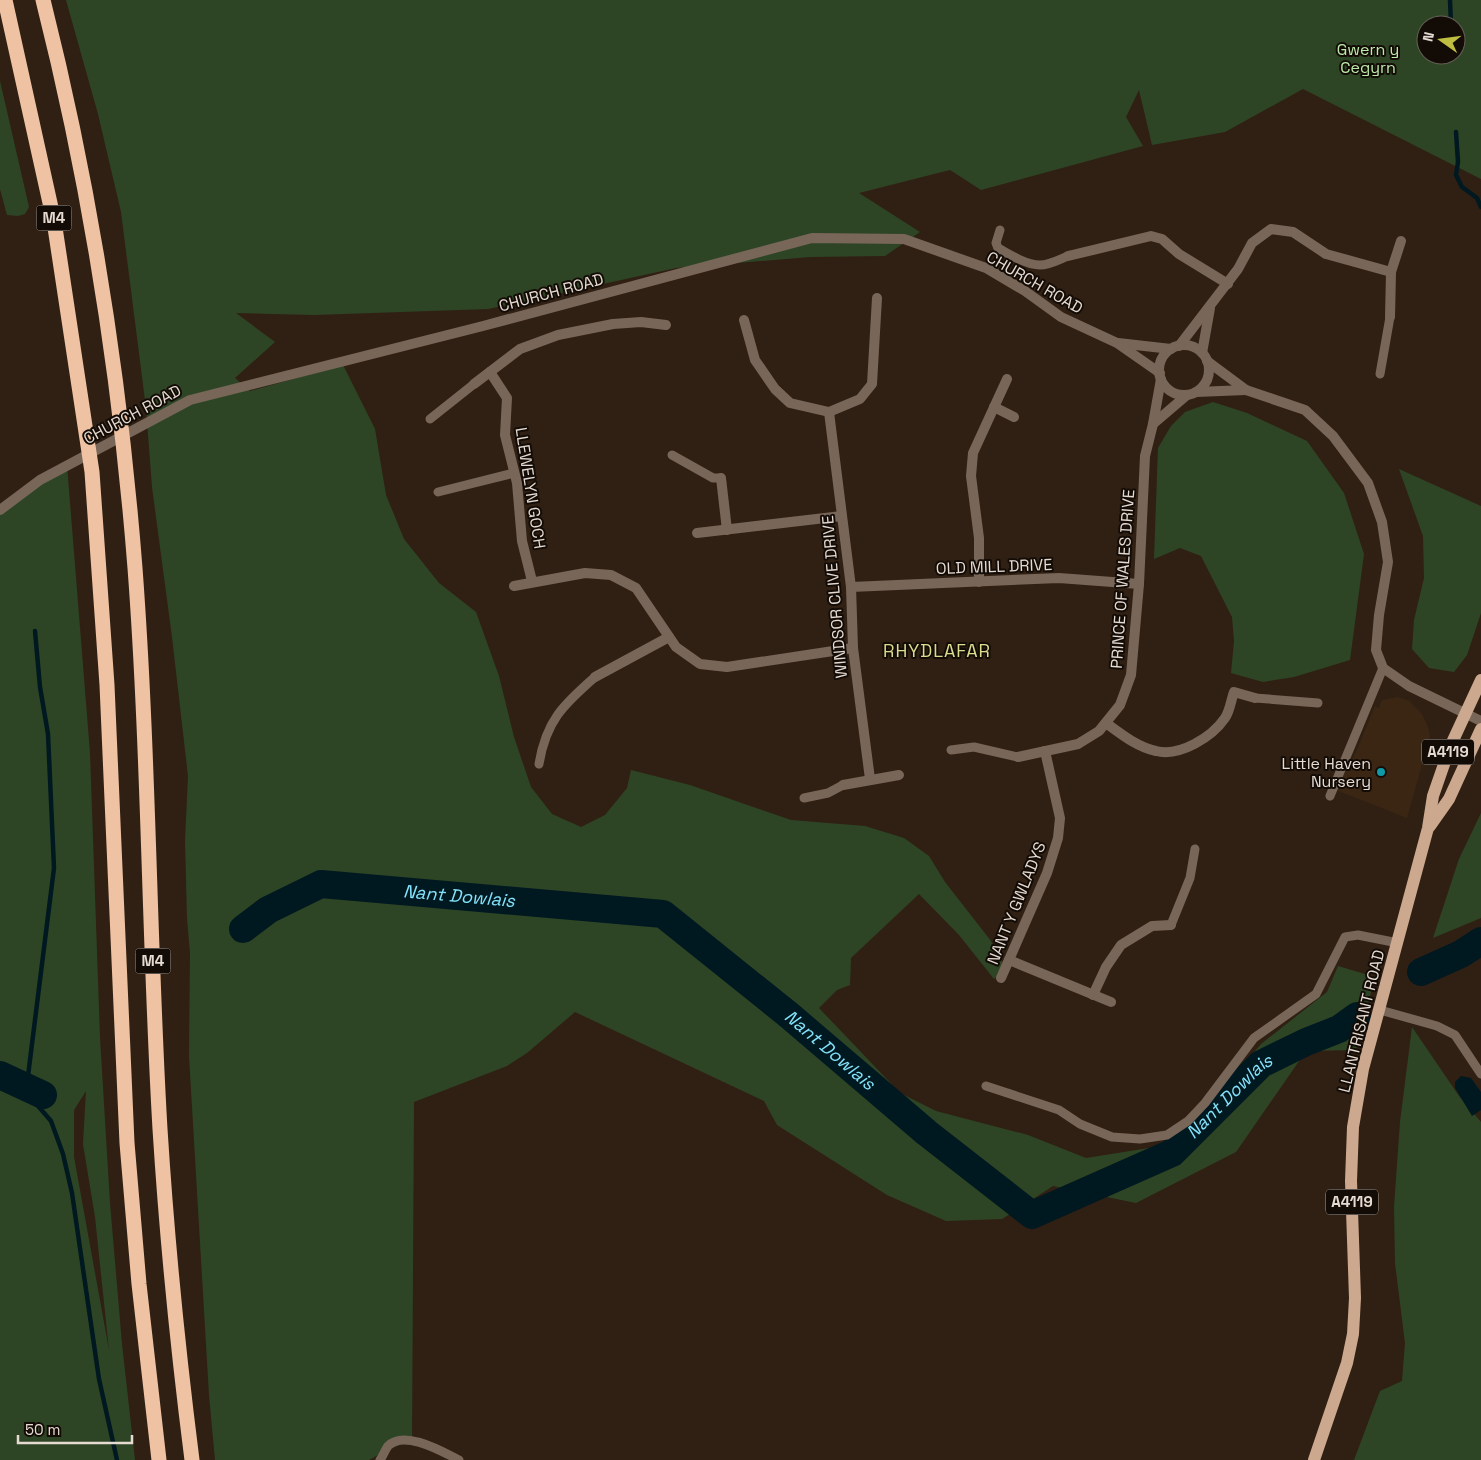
<svg xmlns="http://www.w3.org/2000/svg" width="1481" height="1460" font-family="'Space Grotesk',sans-serif">
<style>
.built{fill:#3b2613}
.green{fill:#2e4525;fill-rule:evenodd}
.water{fill:#001920}
.lines{fill:none;stroke-linecap:round;stroke-linejoin:round}
.stream{stroke:#001920;stroke-width:4.5}
.river{stroke:#001920;stroke-width:28}
.service{stroke:#786659;stroke-width:9}
.minor{stroke:#786659;stroke-width:10}
.primary{stroke:#cca88e;stroke-width:12}
.motorway{stroke:#eec2a2;stroke-width:15}
.culture-dot{fill:#0f9aa8;stroke:#130c06;stroke-width:2}
.labels{text-anchor:middle;stroke-width:4;stroke-linejoin:round;paint-order:stroke}
.shield{fill:#130c06;stroke:#a79d96;stroke-width:1}
.shield-label{font-size:15px;font-weight:bold;fill:#e6dbd3}
.park-label{font-size:16px;fill:#bdeaab;stroke:#130c06}
.street-label{font-size:16px;fill:#e6dbd3;stroke:#130c06}
.poi-label{font-size:16px;fill:#e6dbd3;stroke:#130c06;text-anchor:end}
.neighbourhood-label{font-size:18px;letter-spacing:1px;fill:#dbdc8e;stroke:#130c06}
.water-label{font-size:18px;font-style:italic;fill:#84e3fb;stroke:#130c06}
</style>
<rect width="100%" height="100%" fill="#302013"/>
<path class="built" d="M1398 697 1409 701 1422 714 1428 727 1430 736 1407 818 1336 790 1356 752 1375 706 1379 708 1382 700Z"/>
<g class="green">
<path d="M66 0H1481V179L1303 89 1225 132 1152 145 1139 90 1126 117 1143 146 981 190 950 170 859 193 920 232 885 256 810 257 676 268 488 309 314 315 236 313 275 342 235 378 250 391 343 365 375 429 386 495 404 539 439 583 476 612 499 676 514 737 531 787 552 814 581 827 605 815 627 788 631 770 690 785 791 820 865 826 904 838 929 856 945 882 991 941 1006 969 994 979 959 935 919 894 851 958 850 985 837 990 819 1008 900 1093 936 1111 1028 1135 1086 1158 1168 1145 1220 1093 1261 1044 1327 992 1338 966 1375 977 1356 1050 1306 1051 1236 1152 1136 1203 1053 1186 1002 1219 946 1221 887 1195 777 1125 764 1101 575 1012 527 1053 507 1066 414 1102 412 1440 385 1451 369 1460H215L209 1395 189 1056 190 953 187 918 185 841 188 776 172 637 152 487 146 408 121 212 98 114ZM1426 25H1456V55H1426Z"/>
<path d="M0 81 29 207 25 214 18 216 7 215 0 189Z"/>
<path d="M1213 402 1247 413 1307 441 1344 493 1364 554 1350 660 1294 677 1263 682 1231 673 1234 641 1232 617 1201 556 1180 548 1154 559 1158 448 1171 426 1185 412Z"/>
<path d="M67 465 90 753 100 1038 110 1203 122 1344 135 1460H0V510ZM86 1091 83 1144 95 1217 109 1350 74 1157V1110Z"/>
<path d="M1399 469 1481 506V613L1467 655 1454 672 1429 668 1412 649 1414 620 1424 578 1423 536Z"/>
<path d="M1481 813V918L1433 938 1459 859Z"/>
<path d="M1412 1027 1459 1096 1481 1122V1460H1354L1380 1391 1402 1381 1405 1343 1395 1263 1394 1207 1400 1122Z"/>
</g>
<path class="water" d="M1461 1076 1471 1078 1481 1092V1110L1472 1116 1455 1088V1082Z"/>
<g class="lines">
<g class="stream">
<path d="M1450 0 1451 25"/>
<path d="M1456 132 1458 162 1456 175 1462 187 1477 198 1481 207"/>
<path d="M35 631 40 687 48 734 54 868 26 1092 51 1121 63 1154 72 1193 99 1379 117 1460"/>
</g>
<g class="river">
<path id="s1" d="M243 929 268 910 321 884 663 914 790 1016 927 1133 1032 1215 1172 1153 1261 1064 1306 1042 1339 1029 1357 1016"/>
<path d="M1421 972 1461 954 1481 941"/>
<path d="M0 1075 43 1095"/>
</g>
<g class="service">
<path d="M1000 230 996 243 998 248C1010 255 1027 265 1040 265 1050 265 1060 259 1068 256"/>
<path d="M1380 374 1390 317"/>
<path d="M430 419 474 384"/>
<path d="M672 455 713 478H721"/>
<path d="M438 492 514 473"/>
<path d="M1255 698 1318 703"/>
<path d="M951 750 974 747 1018 757"/>
<path d="M539 764C546 721 563 705 595 677"/>
<path d="M1330 796 1383 668"/>
<path d="M804 798 828 793 843 785"/>
<path d="M1171 925 1190 878 1195 849"/>
<path d="M1380 1010 1437 1026 1455 1035 1481 1074"/>
<path d="M986 1086 1059 1110 1080 1124 1112 1137 1140 1139 1167 1135 1188 1121 1205 1103 1254 1038 1316 994 1345 937 1358 935 1398 943"/>
<path d="M380 1460C383 1456 385 1450 388 1446 404 1429 443 1452 459 1460"/>
</g>
<g class="minor">
<path d="M1068 256 1151 236 1162 239 1179 254 1228 284"/>
<path d="M1390 317 1391 272 1401 241"/>
<path d="M744 320 755 360 775 389 790 403 829 412 860 399 872 384 877 298"/>
<path d="M1118 343 1171 349"/>
<circle cx="1184" cy="370" r="25"/>
<path d="M1179 346 1238 269 1252 243 1271 229 1293 232 1326 254 1391 272"/>
<path d="M1202 353 1210 308"/>
<path d="M1207 361 1246 390 1305 410 1333 436 1368 483 1382 522 1388 562 1379 615 1376 650 1383 668 1409 686 1481 721"/>
<path d="M490 372 507 398 505 435 517 483 522 541 532 581"/>
<path d="M474 384 520 349 558 335 613 324 641 322 666 325"/>
<path d="M1196 392 1246 390"/>
<path d="M994 407 1014 417"/>
<path d="M829 412 851 587 853 648 870 779"/>
<path d="M1153 424 1187 395"/>
<path d="M721 478 727 530"/>
<path d="M0 510 40 480 190 400 483 326 812 238 904 239 986 268 1025 291 1061 317 1117 343 1160 373"/>
<path d="M697 533 842 516"/>
<path d="M979 582V538L971 476 973 453 1007 379"/>
<path d="M514 586 585 573 611 575 636 588 676 647 700 664 727 667 853 648"/>
<path d="M851 587 1059 578 1139 584"/>
<path d="M595 677 669 637"/>
<path d="M1106 723C1121 734 1137 747 1156 751 1180 757 1212 737 1225 718 1230 711 1231 700 1234 692L1255 698"/>
<path d="M1018 757 1078 744 1099 731 1120 705 1131 675 1139 584 1145 456 1153 424 1161 379"/>
<path d="M843 785 899 775"/>
<path d="M1009 960 1111 1002"/>
<path d="M1001 978 1047 873 1058 838 1060 818 1045 751"/>
<path d="M1093 995 1106 967 1121 945 1152 926 1171 925"/>
</g>
<g class="primary">
<path d="M1430 826 1449 799 1481 729"/>
<path d="M1314 1460 1347 1363 1353 1334 1355 1298 1351 1181 1353 1127 1363 1069 1428 828 1433 796 1450 747 1481 680"/>
</g>
<g class="motorway">
<path d="M5 0 54 221 92 472 107 685 127 1143 139 1284 159 1460"/>
<path d="M43 0C90 186 120 377 135 568 149 755 149 942 160 1129 167 1240 178 1350 192 1460"/>
</g>
</g>
<circle class="culture-dot" cx="1381" cy="772" r="5"/>
<g class="labels">
<g class="shield">
<rect x="36.5" y="205.5" width="35" height="25" rx="4"/>
<rect x="1422" y="739.5" width="52" height="25" rx="4"/>
<rect x="135.5" y="948.5" width="35" height="25" rx="4"/>
<rect x="1326" y="1189.5" width="52" height="25" rx="4"/>
</g>
<g class="shield-label">
<text x="54" y="223">M4</text>
<text x="1448" y="757">A4119</text>
<text x="153" y="966">M4</text>
<text x="1352" y="1207">A4119</text>
</g>
<g class="park-label">
<text x="1368" y="55">Gwern y<tspan x="1368" dy="18">Cegyrn</tspan></text>
</g>
<g class="street-label">
<text transform="translate(1035 282) rotate(30)" y="6">CHURCH ROAD</text>
<text transform="translate(551 292) rotate(-15)" y="6">CHURCH ROAD</text>
<text transform="translate(132 414) rotate(-28)" y="6">CHURCH ROAD</text>
<text transform="translate(531 488) rotate(81)" y="6">LLEWELYN GOCH</text>
<text transform="translate(994 566) rotate(-2)" y="6">OLD MILL DRIVE</text>
<text transform="translate(1122 579) rotate(-86)" y="6">PRINCE OF WALES DRIVE</text>
<text transform="translate(834 597) rotate(-95)" y="6">WINDSOR CLIVE DRIVE</text>
<text transform="translate(1016 903) rotate(-68)" y="6">NANT Y GWLADYS</text>
<text transform="translate(1361 1021) rotate(-76)" y="6">LLANTRISANT ROAD</text>
</g>
<g class="poi-label">
<text x="1371" y="769">Little Haven<tspan x="1371" dy="18">Nursery</tspan></text>
</g>
<g class="neighbourhood-label">
<text x="937" y="657">RHYDLAFAR</text>
</g>
<g class="water-label">
<text dy="6" stroke="none"><textPath href="#s1" startOffset="229">Nant Dowlais</textPath></text>
<text dy="6" stroke="none"><textPath href="#s1" startOffset="649">Nant Dowlais</textPath></text>
<text dy="6" stroke="none"><textPath href="#s1" startOffset="1144">Nant Dowlais</textPath></text>
</g>
</g>
<g transform="translate(1441 40) rotate(284)"><circle r="24" fill="#130c06" stroke="#675f58"/>
<path d="M0-4L9 19L0 12L-9 19Z" fill="#bfbe41"/>
<text y="-8" font-size="14" font-weight="bold" text-anchor="middle" fill="#e6dbd3">N</text>
</g>
<path d="M18 1435v8h114v-8" fill="none" stroke="#e6dbd3" stroke-width="2.5"/>
<text x="25" y="1435" font-size="15" fill="#e6dbd3" stroke="#130c06" stroke-width="4" paint-order="stroke">50 m</text>
</svg>
